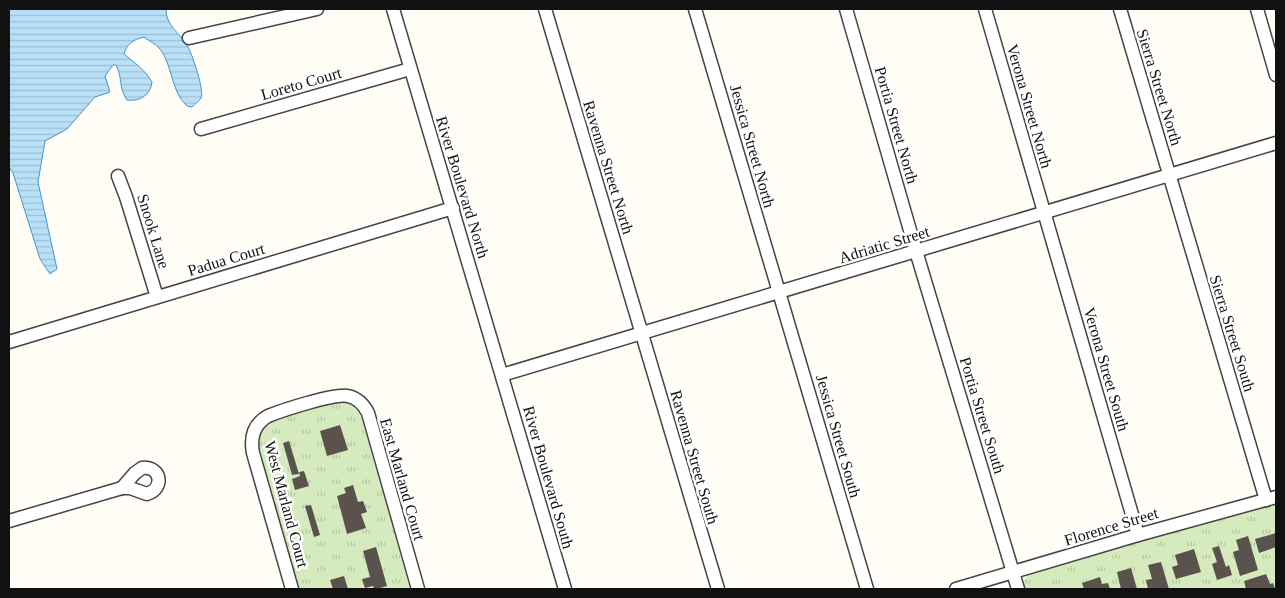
<svg xmlns="http://www.w3.org/2000/svg" width="1285" height="598" font-family="Georgia,serif">
<style>
.grass{fill:url(#grass-tufts)}
.water{fill:url(#water-rules);stroke:#3f96cf}
.building{fill:#5a524d}
.lines{fill:none;stroke-linecap:round;stroke-linejoin:round}
.street-casing{stroke:#444;stroke-width:15}
.street{stroke:#fff;stroke-width:12}
.labels{text-anchor:middle;stroke-width:5;stroke-linejoin:round;paint-order:stroke}
.street-label{font-size:16px;fill:#111;stroke:#fff}
</style>
<defs>
<pattern id="grass-tufts" width="24" height="20" patternUnits="userSpaceOnUse" patternTransform="scale(1.25)"><rect width="24" height="20" fill="#d5ebbd"/><path d="M3 7l-1-3M5 7V3M7 7l1-3M15 17l-1-3M17 17v-4M19 17l1-3" fill="none" stroke="#b6c8a1"/></pattern>
<pattern id="water-rules" width="6" height="5" patternUnits="userSpaceOnUse" patternTransform="scale(1.25)"><rect width="6" height="5" fill="#b9e0f7"/><path d="M0 2.5h6" fill="none" stroke="#9ebfd3"/></pattern>
</defs>
<rect width="100%" height="100%" fill="#fffdf5"/>
<g class="grass">
<path d="M340 401C351 403 358 408 362 419L410 589H299L259 449C258 441 258 432 264 426 273 416 325 404 340 401Z"/>
<path d="M1276 503V589H1023L1024 580 1027 578 1026 576 1034 571Z"/>
</g>
<path class="water" d="M9 9H166C166 26 179 32 187 45 192 53 205 92 201 98 199 101 195 104 192 107L187 106C171 92 173 66 160 49 156 44 149 41 144 37 133 40 127 43 124 54 135 63 145 70 152 82 151 95 139 102 127 100 118 87 123 78 116 65H113L105 76 110 92 95 97 67 129 45 141 38 182 57 269 50 274 40 259 13 173 9 167Z"/>
<g class="building">
<path d="M340 425 348 450 327 456 320 431Z"/>
<path d="M289 441 299 474 292 475 283 443Z"/>
<path d="M304 471 309 486 295 490 292 479 300 476 299 472Z"/>
<path d="M353 485 358 502 363 501 367 512 361 514 366 528 347 534 337 496 346 493 344 488Z"/>
<path d="M311 505 320 535 314 537 305 506Z"/>
<path d="M1276 533V547L1259 553 1255 539Z"/>
<path d="M1248 536 1258 570 1240 576 1233 552 1239 550 1236 540Z"/>
<path d="M1219 546 1226 567 1229 565 1232 575 1217 580 1212 564 1217 562 1212 548Z"/>
<path d="M376 547 387 586 377 589H374L373 586 365 588 362 579 370 577 363 551Z"/>
<path d="M1194 549 1201 572 1176 579 1172 567 1178 565 1175 555Z"/>
<path d="M1161 562 1169 589H1148L1146 580 1152 579 1148 565Z"/>
<path d="M1131 568 1137 589H1121L1117 572Z"/>
<path d="M1266 574 1270 584 1273 583 1275 589H1246L1244 581Z"/>
<path d="M344 576 348 589H333L330 580Z"/>
<path d="M1100 577 1102 584 1108 583 1110 589H1084L1082 583Z"/>
</g>
<g class="lines">
<g class="street-casing">
<g id="street">
<path d="M393 9 565 589"/>
<path d="M545 9 718 589"/>
<path d="M695 9 867 589"/>
<path d="M846 9 916 251 1018 589"/>
<path d="M985 9C1035 184 1087 359 1138 535"/>
<path d="M1120 9 1266 500"/>
<path d="M1257 9 1276 75"/>
<path d="M189 38 317 9"/>
<path d="M201 129 410 69"/>
<path d="M118 176 126 197 157 297"/>
<path d="M9 342 453 208"/>
<path d="M502 375 1276 143"/>
<path d="M142 468C161 466 165 488 147 494L130 488H122L135 473Z"/>
<path d="M9 521 122 488"/>
<path d="M292 589 253 453C250 437 254 424 268 416 283 410 335 393 348 396 357 398 364 405 368 413L418 589"/>
<path d="M956 589 1138 535 1276 497"/>
</g>
</g>
<use href="#street" class="street"/>
</g>
<g class="labels">
<g class="street-label">
<text transform="translate(301 83) rotate(-16)" y="6">Loreto Court</text>
<text transform="translate(1160 87) rotate(73)" y="6">Sierra Street North</text>
<text transform="translate(1030 106) rotate(74)" y="6">Verona Street North</text>
<text transform="translate(897 125) rotate(74)" y="6">Portia Street North</text>
<text transform="translate(753 146) rotate(74)" y="6">Jessica Street North</text>
<text transform="translate(609 167) rotate(73)" y="6">Ravenna Street North</text>
<text transform="translate(463 187) rotate(73)" y="6">River Boulevard North</text>
<text transform="translate(154 231) rotate(73)" y="6">Snook Lane</text>
<text transform="translate(884 244) rotate(-17)" y="6">Adriatic Street</text>
<text transform="translate(226 259) rotate(-17)" y="6">Padua Court</text>
<text transform="translate(1233 333) rotate(73)" y="6">Sierra Street South</text>
<text transform="translate(1107 369) rotate(74)" y="6">Verona Street South</text>
<text transform="translate(983 415) rotate(73)" y="6">Portia Street South</text>
<text transform="translate(839 436) rotate(74)" y="6">Jessica Street South</text>
<text transform="translate(695 457) rotate(74)" y="6">Ravenna Street South</text>
<text transform="translate(549 477) rotate(74)" y="6">River Boulevard South</text>
<text transform="translate(403 479) rotate(74)" y="6">East Marland Court</text>
<text transform="translate(287 504) rotate(75)" y="6">West Marland Court</text>
<text transform="translate(1111 526) rotate(-17)" y="6">Florence Street</text>
</g>
</g>
<rect width="1285" height="598" fill="none" stroke="#111111" stroke-width="20"/>
</svg>
